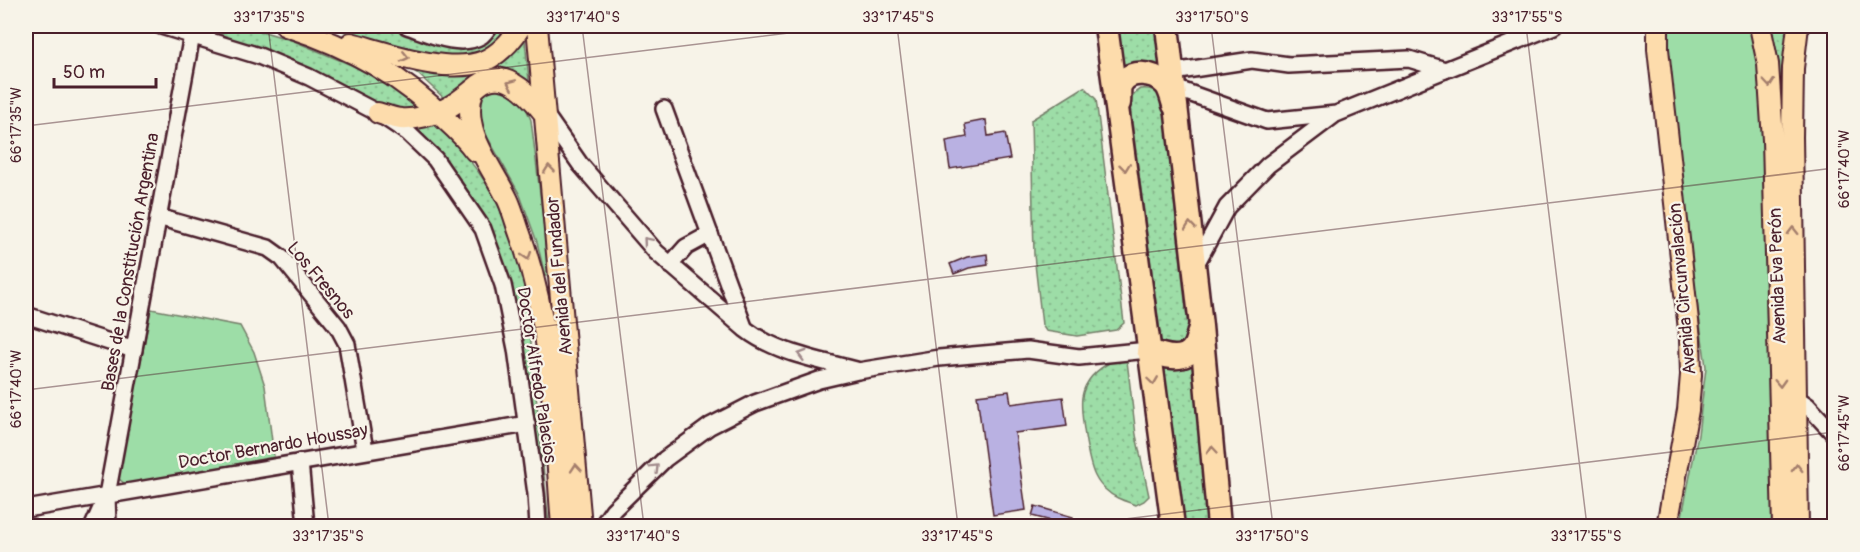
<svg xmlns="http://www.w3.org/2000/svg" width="1860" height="552" font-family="Pangolin,sans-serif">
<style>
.grass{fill:url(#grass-dots);stroke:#747e69;stroke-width:1.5}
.green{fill:#9ddda7;stroke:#747e69;stroke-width:1.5}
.building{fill:#b9b1e2;stroke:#4a1f2b;stroke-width:1.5}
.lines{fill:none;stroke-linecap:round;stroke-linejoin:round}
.minor-casing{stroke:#4a1f2b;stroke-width:20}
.major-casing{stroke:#4a1f2b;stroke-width:24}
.highway-casing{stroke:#4a1f2b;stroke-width:27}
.minor{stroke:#f7f3e8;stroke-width:15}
.major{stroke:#fddcac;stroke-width:20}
.highway{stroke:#fddcac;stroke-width:22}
.oneway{stroke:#a47e6c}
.oneway2{stroke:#a0898a}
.ticks{fill:none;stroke:#4a1f2b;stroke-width:1.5;stroke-opacity:0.45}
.labels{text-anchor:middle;stroke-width:4.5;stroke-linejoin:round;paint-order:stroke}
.street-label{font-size:18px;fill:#4a1f2b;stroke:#f7f3e8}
.neatline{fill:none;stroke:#4a1f2b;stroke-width:2}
.ticks-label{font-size:15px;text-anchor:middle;fill:#4a1f2b}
</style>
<defs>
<pattern id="grass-dots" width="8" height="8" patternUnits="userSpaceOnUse" patternTransform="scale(1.5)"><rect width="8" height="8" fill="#9ddda7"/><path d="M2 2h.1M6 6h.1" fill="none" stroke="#89bd90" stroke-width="1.8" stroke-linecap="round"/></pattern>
</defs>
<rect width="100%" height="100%" fill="#f7f3e8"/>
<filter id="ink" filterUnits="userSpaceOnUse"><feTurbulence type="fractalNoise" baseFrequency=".0167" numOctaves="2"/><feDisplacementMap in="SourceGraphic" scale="12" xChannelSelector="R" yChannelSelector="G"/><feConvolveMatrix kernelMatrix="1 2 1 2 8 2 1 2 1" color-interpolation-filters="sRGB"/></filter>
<g filter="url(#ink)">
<g class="grass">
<path d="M183 26H245L294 41 356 67 390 84 425 112 395 114Z"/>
<path d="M327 26H391L444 43 496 26 507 40 498 46 456 60 394 47Z"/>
<path d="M1113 26H1161L1166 68 1148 63 1118 72Z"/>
<path d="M1769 26H1787L1782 87 1793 526Z"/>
<path d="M524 30 529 81 514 73 495 70 445 99 417 73 393 58 448 70Z"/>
<path d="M1084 87 1096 99 1124 323 1116 330 1077 336 1046 331 1042 325 1034 255 1031 120Z"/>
<path d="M1140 89C1151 88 1156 90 1163 99L1188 328 1187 340 1183 348 1162 347 1130 107C1130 98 1132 94 1140 89Z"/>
<path d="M433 121C454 142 475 164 490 190 507 219 516 252 525 283L549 526H543L500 256 406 124Z"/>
<path d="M1196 356 1210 526H1180L1157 364Z"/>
<path d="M1115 360 1127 361 1136 435 1149 496 1144 501 1136 505C1125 501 1114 498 1106 490 1102 487 1097 480 1095 476 1088 462 1080 412 1082 397 1085 379 1100 367 1115 360Z"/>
</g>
<g class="green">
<path d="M1661 26H1754L1761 66 1777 526H1680L1698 435 1706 367 1672 121Z"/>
<path d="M500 84 523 101 531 120 550 275 545 276 537 242 520 195 479 122 478 97 482 90Z"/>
<path d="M151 309 240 326 254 352 265 386 274 457 126 485 118 478Z"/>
</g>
<g class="building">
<path d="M986 120 988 136 1005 133 1010 159 950 169 946 141 967 137 965 124Z"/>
<path d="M987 254 988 265 969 268 954 274 950 264 967 257Z"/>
<path d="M1009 391 1011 404 1063 397 1067 426 1015 433 1026 510 993 515 977 395Z"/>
<path d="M1035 506 1073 517 1071 526 1032 516Z"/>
</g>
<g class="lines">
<g class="minor-casing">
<g id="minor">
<path d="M161 26 259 56 309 77 378 113 408 133 435 159 483 229 503 285 516 349 536 494 538 526"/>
<path d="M407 26C428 33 459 49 481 36 484 34 487 29 490 26"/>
<path d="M1173 72 1252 60 1289 65 1409 59 1445 70"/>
<path d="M1175 88 1267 121 1336 114 1554 26"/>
<path d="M664 109 744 327"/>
<path d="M545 114 580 164 656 252 745 329C776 353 819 360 856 370"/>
<path d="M158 217 268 248 282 258 338 327 347 344 365 450"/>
<path d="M670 265 686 247 710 234"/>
<path d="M1195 266 1227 207 1268 165 1333 116"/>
<path d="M26 315 134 350"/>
<path d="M1795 397 1808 406 1834 434"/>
<path d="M300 462 306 526"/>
<path d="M107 495 108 526"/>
<path d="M26 509 527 424"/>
<path d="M93 526 107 495 192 35"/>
<path d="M602 526 613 510 665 459 710 426 755 403 819 380 858 371 939 358 1028 350 1079 357 1148 350"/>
</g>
</g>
<g class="major-casing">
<g id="major">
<path d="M286 26C346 45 403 76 447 121 457 130 467 140 475 151"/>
<path d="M537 26 581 526"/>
<path d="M1658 26V49L1690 339 1691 375 1688 410 1667 526"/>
<path d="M1760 26 1768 64 1773 140 1783 526"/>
<path d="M1798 26 1793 68 1792 137 1798 526"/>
<path d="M351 43C388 53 448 75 484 61 500 54 512 40 521 26"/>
<path d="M473 91C460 131 492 166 508 200 513 211 516 223 520 234 554 329 554 428 562 526"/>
<path d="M378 113C385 115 393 118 401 119 415 120 433 115 445 109 458 103 468 94 479 85 504 66 529 94 543 112"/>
</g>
</g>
<g class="highway-casing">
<g id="highway">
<path d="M1106 26 1173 526"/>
<path d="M1167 26 1201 326 1219 526"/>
<path d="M1119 103C1120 97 1118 89 1121 84 1129 69 1154 72 1164 83 1169 87 1172 98 1174 105"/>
<path d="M1148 350C1162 356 1184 364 1194 347 1197 342 1198 334 1200 328"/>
</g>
</g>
<use href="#minor" class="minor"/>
<use href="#major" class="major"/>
<use href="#highway" class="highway"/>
</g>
<defs><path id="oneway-chevron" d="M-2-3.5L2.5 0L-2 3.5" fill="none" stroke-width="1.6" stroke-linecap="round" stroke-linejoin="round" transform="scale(1.5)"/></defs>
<g class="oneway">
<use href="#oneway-chevron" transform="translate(405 57) rotate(13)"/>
<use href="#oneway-chevron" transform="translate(1769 83) rotate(85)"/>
<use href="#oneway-chevron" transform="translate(511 84) rotate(-157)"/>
<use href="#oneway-chevron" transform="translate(1125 167) rotate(83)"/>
<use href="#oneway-chevron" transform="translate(549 169) rotate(-96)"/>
<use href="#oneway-chevron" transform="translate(1190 226) rotate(-96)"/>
<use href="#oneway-chevron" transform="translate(1793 231) rotate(-91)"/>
<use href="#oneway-chevron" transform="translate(527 256) rotate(72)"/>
<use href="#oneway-chevron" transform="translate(1153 381) rotate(82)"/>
<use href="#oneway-chevron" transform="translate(1780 383) rotate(88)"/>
<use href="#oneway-chevron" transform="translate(1212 450) rotate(-95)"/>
<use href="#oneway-chevron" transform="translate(576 468) rotate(-95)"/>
<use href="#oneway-chevron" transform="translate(1797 468) rotate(-91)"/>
</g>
<g class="oneway2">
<use href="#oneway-chevron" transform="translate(647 241) rotate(-131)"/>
<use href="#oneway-chevron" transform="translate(802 355) rotate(-164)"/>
<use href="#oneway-chevron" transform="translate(655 468) rotate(-45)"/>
</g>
</g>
<path class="ticks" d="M268 26 329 526M582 26 644 526M897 26 958 526M1211 26 1273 526M1526 26 1587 526M26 126 846 26M26 390 1834 168M1068 526 1834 432"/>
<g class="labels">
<g class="street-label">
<text transform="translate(130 262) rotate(-80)" y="6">Bases de la Constitución Argentina</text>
<text transform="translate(559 276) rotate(-95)" y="6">Avenida del Fundador</text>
<text transform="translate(1777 276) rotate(-92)" y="6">Avenida Eva Perón</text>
<text transform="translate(321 280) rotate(50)" y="6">Los Fresnos</text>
<text transform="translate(1682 289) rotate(-95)" y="6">Avenida Circunvalación</text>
<text transform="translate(537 375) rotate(81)" y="6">Doctor Alfredo Palacios</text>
<text transform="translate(273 446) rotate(-10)" y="6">Doctor Bernardo Houssay</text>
</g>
</g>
<rect width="1860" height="552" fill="none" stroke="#f7f3e8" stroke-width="66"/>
<path d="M54 78v9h102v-9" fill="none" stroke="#4a1f2b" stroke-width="3"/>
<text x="63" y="78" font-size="18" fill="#4a1f2b" stroke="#f7f3e8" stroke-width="4.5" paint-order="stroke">50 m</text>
<rect x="33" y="33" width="1794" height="486" class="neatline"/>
<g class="ticks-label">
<text x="269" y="22">33°17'35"S</text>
<text x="583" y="22">33°17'40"S</text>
<text x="898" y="22">33°17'45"S</text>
<text x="1212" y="22">33°17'50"S</text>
<text x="1527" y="22">33°17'55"S</text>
<text transform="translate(16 125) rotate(-90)" y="5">66°17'35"W</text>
<text transform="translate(1844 169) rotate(-90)" y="5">66°17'40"W</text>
<text transform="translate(16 389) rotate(-90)" y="5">66°17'40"W</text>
<text transform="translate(1844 433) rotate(-90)" y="5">66°17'45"W</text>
<text x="328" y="541">33°17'35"S</text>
<text x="643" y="541">33°17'40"S</text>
<text x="957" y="541">33°17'45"S</text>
<text x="1272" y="541">33°17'50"S</text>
<text x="1586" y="541">33°17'55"S</text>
</g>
</svg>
